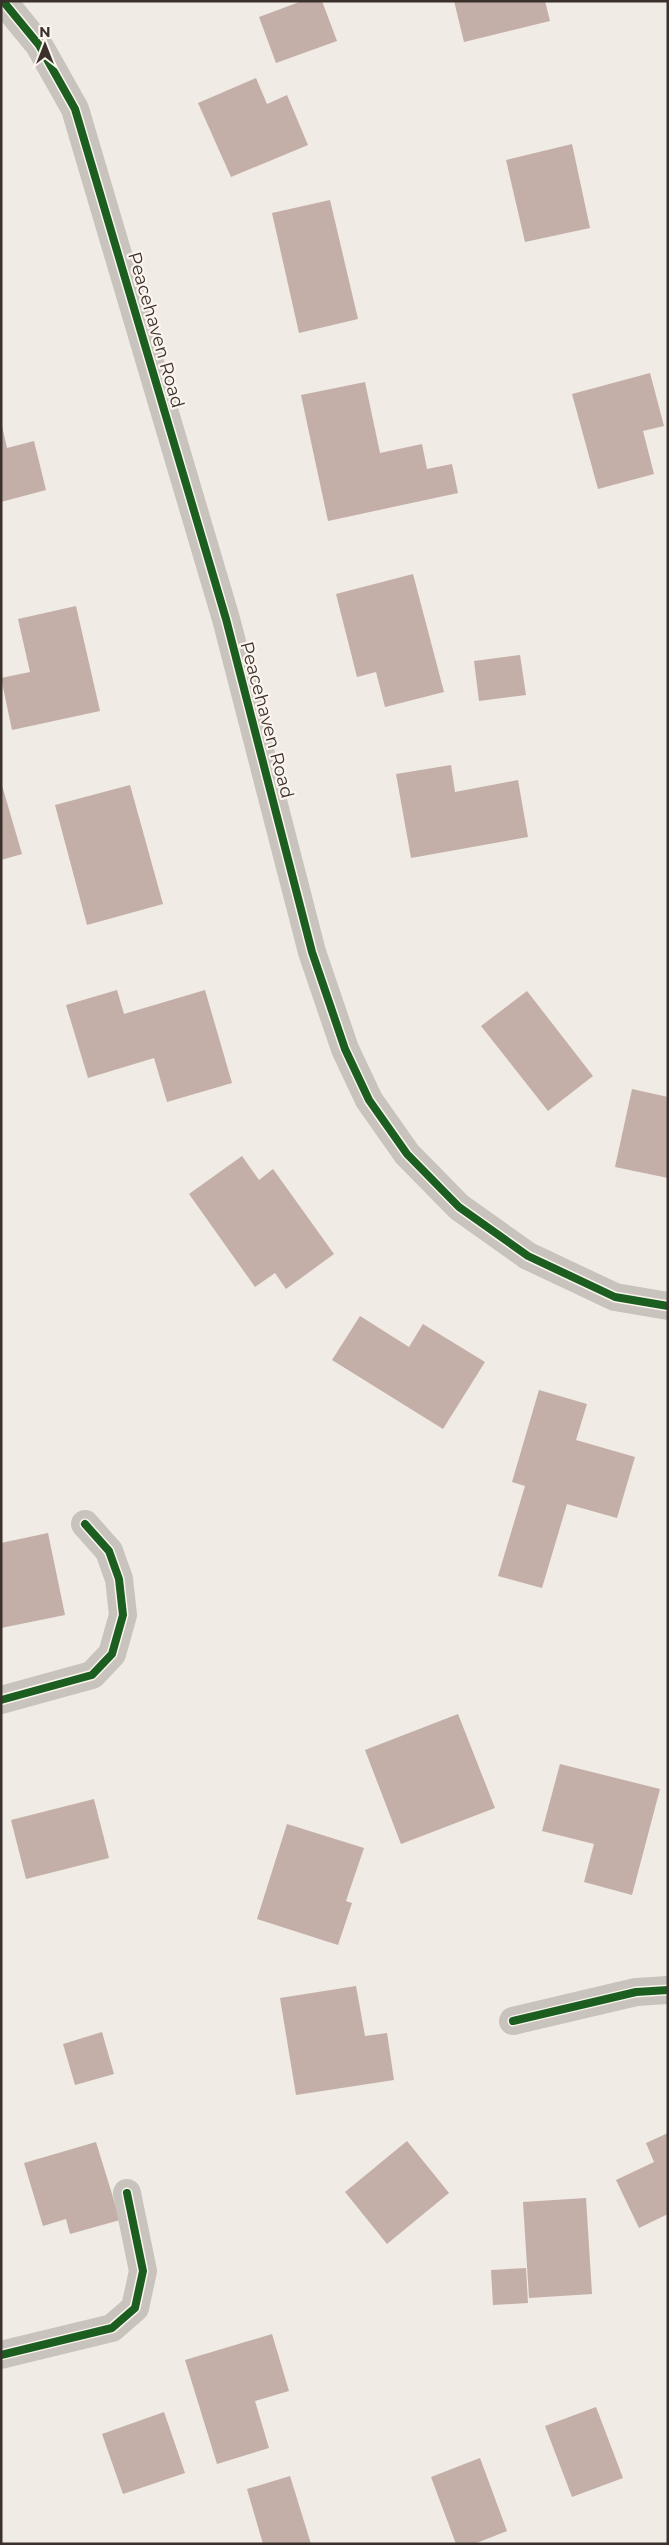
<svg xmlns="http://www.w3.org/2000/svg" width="669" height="2545" font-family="Montserrat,sans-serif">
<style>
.building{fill:#c3afa7}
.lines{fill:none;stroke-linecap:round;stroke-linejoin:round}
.minor{stroke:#c9c3be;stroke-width:28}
.cycleway-casing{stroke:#fbf5ee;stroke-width:11}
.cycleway{stroke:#1b5e20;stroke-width:8}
.labels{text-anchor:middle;stroke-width:4.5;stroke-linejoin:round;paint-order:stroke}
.street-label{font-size:18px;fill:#3b302b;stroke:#fbf5ee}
</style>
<rect width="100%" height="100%" fill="#f0ebe5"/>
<g class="building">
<path d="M302 1H322L337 41 276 63 259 17Z"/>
<path d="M454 1H545L550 21 464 42Z"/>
<path d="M256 78 267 104 287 95 308 145 231 177 198 103Z"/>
<path d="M572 144 590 228 525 242 506 160Z"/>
<path d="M330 200 358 319 299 333 272 213Z"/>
<path d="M650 373 664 426 643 431 654 474 598 489 572 394Z"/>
<path d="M365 382 380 453 422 444 427 469 452 464 458 493 328 521 301 395Z"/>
<path d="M2 426 7 448 34 441 46 490 1 502Z"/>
<path d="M413 574 444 692 385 707 376 672 357 677 336 594Z"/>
<path d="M76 606 100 711 12 730 1 678 30 672 18 619Z"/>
<path d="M520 655 526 695 479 701 474 661Z"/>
<path d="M451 765 455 792 518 780 528 837 411 858 396 774Z"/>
<path d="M1 782 22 854 1 860Z"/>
<path d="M130 785 163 904 87 925 55 805Z"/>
<path d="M117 990 124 1014 205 990 232 1083 167 1102 154 1058 88 1078 66 1005Z"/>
<path d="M527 991 593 1076 548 1111 481 1026Z"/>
<path d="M632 1089 668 1097V1178L615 1167Z"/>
<path d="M242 1156 259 1180 273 1169 334 1254 286 1289 275 1273 255 1287 189 1194Z"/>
<path d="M360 1316 409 1347 423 1324 485 1362 443 1429 332 1360Z"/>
<path d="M539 1390 587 1404 576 1440 635 1457 617 1518 567 1504 542 1588 498 1576 525 1486 512 1482Z"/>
<path d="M48 1533 65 1615 1 1628V1543Z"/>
<path d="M458 1714 495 1808 401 1844 365 1750Z"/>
<path d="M560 1764 660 1789 632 1895 584 1882 594 1844 542 1831Z"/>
<path d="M94 1799 109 1858 26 1879 11 1820Z"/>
<path d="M287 1824 364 1848 346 1901 352 1903 338 1945 257 1919Z"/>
<path d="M356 1986 365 2036 387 2033 394 2080 296 2095 280 1998Z"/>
<path d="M102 2032 114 2074 75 2085 63 2044Z"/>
<path d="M668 2133V2214L639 2228 616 2180 654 2162 646 2143Z"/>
<path d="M407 2141 449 2193 387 2244 345 2192Z"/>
<path d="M96 2142 120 2220 70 2234 66 2219 43 2226 24 2163Z"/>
<path d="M586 2198 592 2294 529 2298 523 2202Z"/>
<path d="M526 2268 528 2303 493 2305 491 2270Z"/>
<path d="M272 2334 289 2391 255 2401 269 2448 217 2464 185 2360Z"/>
<path d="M596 2407 623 2478 572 2497 545 2426Z"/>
<path d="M164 2412 185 2473 123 2494 102 2434Z"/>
<path d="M480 2458 507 2531 474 2544H456L431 2477Z"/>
<path d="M290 2476 311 2544H263L247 2489Z"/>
</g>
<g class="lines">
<g class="minor">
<path d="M3 1 39 45 75 109 226 619 312 952 345 1049 369 1100 407 1154 459 1207 528 1256 615 1297 668 1306"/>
<path d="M1 1700 92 1675 112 1654 123 1615 119 1579 109 1551 85 1524"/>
<path d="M513 2021 636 1992 668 1990"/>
<path d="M1 2355 112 2328 135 2308 143 2271 127 2193"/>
</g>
<g class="cycleway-casing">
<g id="cycleway">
<path d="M3 1 39 45 75 109 226 619 312 952 345 1049 369 1100 407 1154 459 1207 528 1256 615 1297 668 1306"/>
<path d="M1 1700 92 1675 112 1654 123 1615 119 1579 109 1551 85 1524"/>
<path d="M513 2021 636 1992 668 1990"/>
<path d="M1 2355 112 2328 135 2308 143 2271 127 2193"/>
</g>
</g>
<use href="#cycleway" class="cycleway"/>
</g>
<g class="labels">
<g class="street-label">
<text transform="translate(156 330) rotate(74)" y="6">Peacehaven Road</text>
<text transform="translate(267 720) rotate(75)" y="6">Peacehaven Road</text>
</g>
</g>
<rect width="669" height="2545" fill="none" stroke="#3b302b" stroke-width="5"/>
<g transform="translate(45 45)" stroke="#fbf5ee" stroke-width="4" paint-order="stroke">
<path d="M0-4L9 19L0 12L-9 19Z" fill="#3b302b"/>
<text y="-8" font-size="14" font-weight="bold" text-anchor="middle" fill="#3b302b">N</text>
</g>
</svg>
